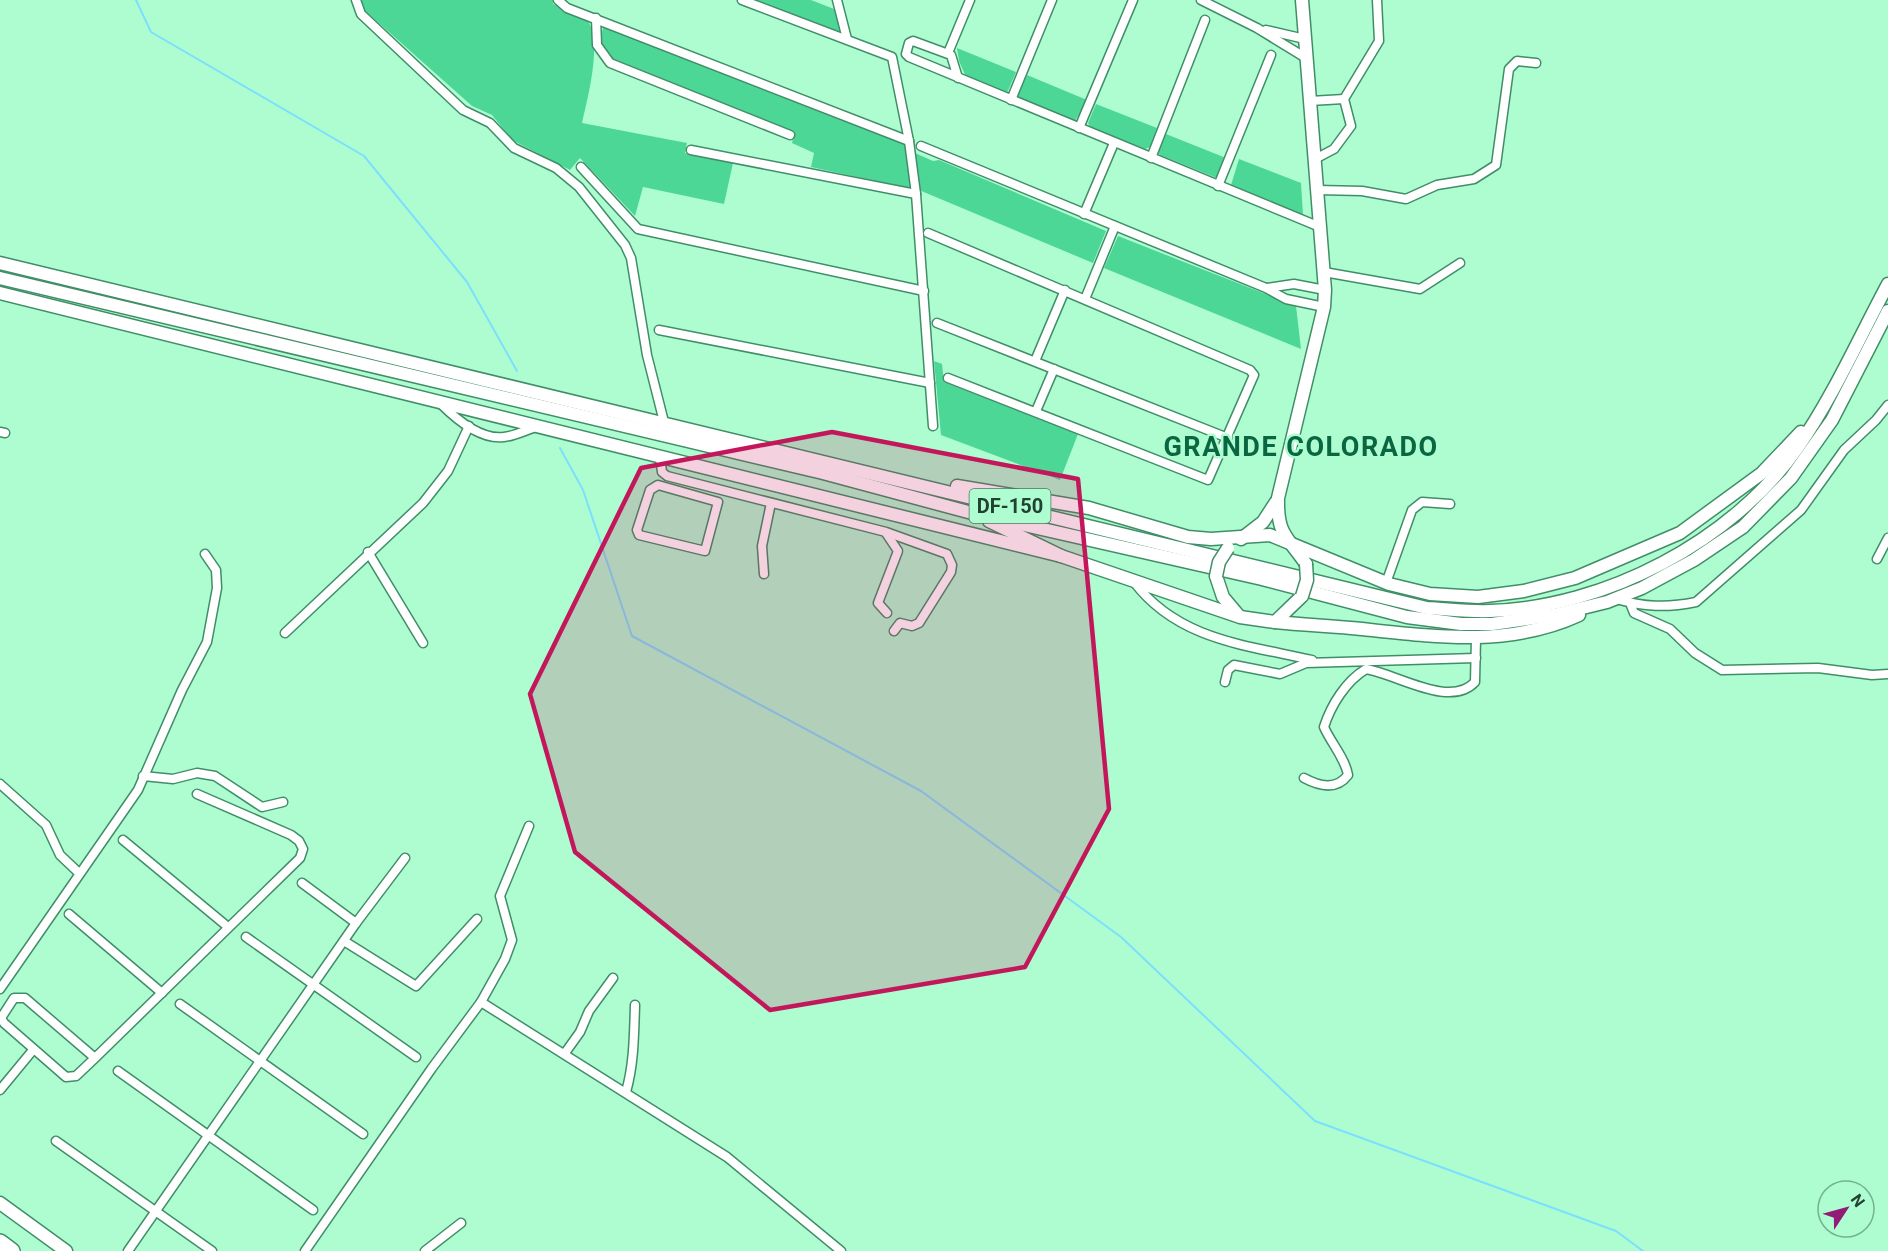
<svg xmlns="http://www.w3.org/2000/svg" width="1888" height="1251" font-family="Roboto,sans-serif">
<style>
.green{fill:#4dd797}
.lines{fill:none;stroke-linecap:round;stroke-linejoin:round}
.stream{stroke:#7cdffd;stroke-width:2}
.street-casing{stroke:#408e67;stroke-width:11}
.secondary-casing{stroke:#408e67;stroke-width:15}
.primary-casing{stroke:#408e67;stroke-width:15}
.highway-casing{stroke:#408e67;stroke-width:18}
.street{stroke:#fff;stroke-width:8}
.secondary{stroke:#fff;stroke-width:12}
.primary{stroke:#fff;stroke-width:12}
.highway{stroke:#fff;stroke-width:15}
.secondary-bridge-casing{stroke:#408e67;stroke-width:15;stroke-linecap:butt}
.secondary-bridge{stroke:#fff;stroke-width:12}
.marked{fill:#c2185b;fill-opacity:0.2;stroke:#c2185b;stroke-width:4.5;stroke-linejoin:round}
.labels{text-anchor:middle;stroke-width:5;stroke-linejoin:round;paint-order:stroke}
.shield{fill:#adfdd1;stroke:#4b7a61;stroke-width:1.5}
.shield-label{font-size:20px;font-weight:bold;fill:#214231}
.district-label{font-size:27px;font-weight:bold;letter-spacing:1.5px;fill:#0a6541;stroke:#adfdd1}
</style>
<rect width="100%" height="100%" fill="#adfdd1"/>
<g class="green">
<path d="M361 0H554L553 4C562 7 575 10 583 16 606 32 587 100 582 123L687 143 685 153 733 163 724 204 643 187 635 216 580 158 570 170 512 140 492 115 472 106 362 8Z"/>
<path d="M752 0H811L834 9 841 31 838 33Z"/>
<path d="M608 25 904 143 908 148 912 189 811 167 814 153 792 143 794 133 611 58C601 47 599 42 603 28Z"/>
<path d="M957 48 1016 72 1007 93 966 77 959 61Z"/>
<path d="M1027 75 1087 100 1075 121 1020 99 1018 95Z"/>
<path d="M1096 104 1157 128 1150 147 1145 149 1090 127 1088 123Z"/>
<path d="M1166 134 1226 158 1217 178 1160 155 1158 152Z"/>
<path d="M915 153 933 161 939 160 1106 231 1093 263 919 190Z"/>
<path d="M1239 159 1301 183 1303 215 1231 185Z"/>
<path d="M1118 236 1296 306 1301 349 1104 268Z"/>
<path d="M934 361 942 364 944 382 1078 434 1060 480 941 435Z"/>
</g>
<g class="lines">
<g class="stream">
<path d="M136 0 151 32 364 156 467 282 517 371"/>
<path d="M560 448 583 490 632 636 921 791 1121 937 1315 1121 1616 1231 1643 1251"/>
</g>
<g class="street-casing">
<g id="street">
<path d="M356 0 361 14 463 110 490 123 514 148 556 168 579 187 625 245 631 258 647 355 664 422"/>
<path d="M558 0 567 8 909 141"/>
<path d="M742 0 892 57 909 141 916 194 933 426"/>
<path d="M837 0 847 39"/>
<path d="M1201 0 1257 28 1306 58"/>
<path d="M596 18 597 45 610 63 790 135"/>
<path d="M1266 30 1305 39"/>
<path d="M948 53 970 0"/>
<path d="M958 78 951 55 913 41 909 43 906 54 909 57 1320 227"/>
<path d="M1011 100 1052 0"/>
<path d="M1310 101 1344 99"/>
<path d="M1079 128 1133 0"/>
<path d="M921 146 1266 288 1286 299 1324 307"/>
<path d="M691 150 916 194"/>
<path d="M1151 158 1205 20"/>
<path d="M1315 159 1334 149 1351 126 1344 99 1379 41 1377 0"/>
<path d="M581 167 638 229 924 291"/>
<path d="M1218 186 1271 55"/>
<path d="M1317 190 1362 191 1406 199 1437 185 1474 179 1496 165 1509 69 1517 61 1536 63"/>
<path d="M1084 214 1114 143"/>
<path d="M928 233 1250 370 1254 375 1208 480 948 378"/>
<path d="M1324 272 1420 289 1460 263"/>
<path d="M1267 288 1294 284 1325 290"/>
<path d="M1085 299 1115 226"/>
<path d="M937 323 1228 438"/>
<path d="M659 330 930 383"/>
<path d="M1035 361 1065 290"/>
<path d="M441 404C456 419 481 440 504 437 515 436 526 430 536 427"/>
<path d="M1036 411 1054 369"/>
<path d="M0 432 5 433"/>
<path d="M660 457 662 472 667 476 886 532 947 554 952 565 951 572 919 623 912 626 900 623 894 631"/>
<path d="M658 485 718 502 705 551 639 535 637 530 650 490Z"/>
<path d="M886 533 898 551 878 603 887 613"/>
<path d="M368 552 423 643"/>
<path d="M1877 559 1888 538"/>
<path d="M764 574 762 546 771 503"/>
<path d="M1134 582C1178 640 1246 645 1312 660"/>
<path d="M1386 583 1412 510 1422 502 1450 504"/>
<path d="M1616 599C1644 607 1667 608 1696 602L1801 510 1844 450 1876 420 1888 405"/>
<path d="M1630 603 1634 613 1670 629 1695 653 1722 670 1818 668 1872 675 1888 674"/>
<path d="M285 633 423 503 448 471 469 426"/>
<path d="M1225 682 1228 670 1234 665 1280 674 1306 663 1476 658"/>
<path d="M143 776 173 779 197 773 215 776 262 807 283 802"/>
<path d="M1304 778C1319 786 1336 791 1348 775 1345 758 1331 743 1324 727 1331 705 1346 681 1366 669 1397 674 1450 709 1475 682L1476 638"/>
<path d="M0 784 46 825 60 855 79 873"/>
<path d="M123 840 228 927"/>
<path d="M302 883 356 923"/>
<path d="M69 914 162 993"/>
<path d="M246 937 416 1057"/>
<path d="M344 941 416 986 477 919"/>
<path d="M0 989 138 790 182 690 207 642 217 588 216 570 205 554"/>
<path d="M481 1002 727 1157 841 1251"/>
<path d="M180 1004 363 1134"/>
<path d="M565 1053 580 1032 589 1011 613 978"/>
<path d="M95 1058 25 998H14L1 1018 4 1023 66 1077 76 1076 95 1058 300 858 303 849 299 841 291 835 197 794"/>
<path d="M118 1071 313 1210"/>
<path d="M0 1090 33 1050"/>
<path d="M626 1092C634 1064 634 1035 635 1005"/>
<path d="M56 1141 212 1251"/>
<path d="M128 1251 356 923 405 858"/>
<path d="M305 1251 432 1068 481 1002 505 959 512 940 500 896 529 826"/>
<path d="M425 1251 461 1223"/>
</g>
</g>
<g class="secondary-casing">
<g id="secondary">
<path d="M1302 0 1325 290 1324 307 1278 498C1277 535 1287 536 1306 564"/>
<path d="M0 293 1061 556 1240 617 1275 622 1302 596"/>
<path d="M1241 539 1263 522 1276 502"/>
<path d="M1216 576 1223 597 1239 616"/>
<path d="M0 1203 66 1251"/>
</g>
</g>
<g class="primary-casing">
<g id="primary">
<path d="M0 263 1427 608C1448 609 1469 612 1490 611 1604 608 1733 541 1798 447 1833 397 1859 338 1888 284"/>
<path d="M0 278 823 473 972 513 1262 579 1407 617 1461 624H1492L1554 615 1607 602 1642 588 1694 560 1743 527 1791 478 1832 420 1888 311"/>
<path d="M957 486 1089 508 1188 537 1211 539 1270 535 1389 584 1430 594 1478 597 1524 591 1575 578 1680 533 1762 473 1801 432"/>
<path d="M989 521 1061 556"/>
<path d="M1275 622C1304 625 1333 626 1362 629 1436 637 1510 647 1579 615"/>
</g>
</g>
<g class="highway-casing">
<path id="highway" d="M0 1242 12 1251"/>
</g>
<use href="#street" class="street"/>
<use href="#secondary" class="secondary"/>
<use href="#primary" class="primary"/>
<use href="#highway" class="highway"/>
<g class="secondary-bridge-casing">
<g id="secondary-bridge">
<path d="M1216 576 1219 562 1228 548"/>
<path d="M1302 596 1307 580 1306 564"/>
</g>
</g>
<use href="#secondary-bridge" class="secondary-bridge"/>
</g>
<path class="marked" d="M832 432 1078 479 1109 809 1025 967 770 1010 575 852 530 694 641 468Z"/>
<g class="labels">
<rect class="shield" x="969.5" y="489" width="81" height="34" rx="4.5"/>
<g class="shield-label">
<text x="1010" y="513">DF-150</text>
</g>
<g class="district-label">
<text x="1301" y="456">GRANDE COLORADO</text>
</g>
</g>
<g transform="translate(1846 1209) rotate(54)"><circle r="28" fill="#adfdd1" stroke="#75b291" stroke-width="1.5"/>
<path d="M0-4.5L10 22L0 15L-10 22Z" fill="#931a77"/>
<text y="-9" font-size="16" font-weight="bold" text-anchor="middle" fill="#214231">N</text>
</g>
</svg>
